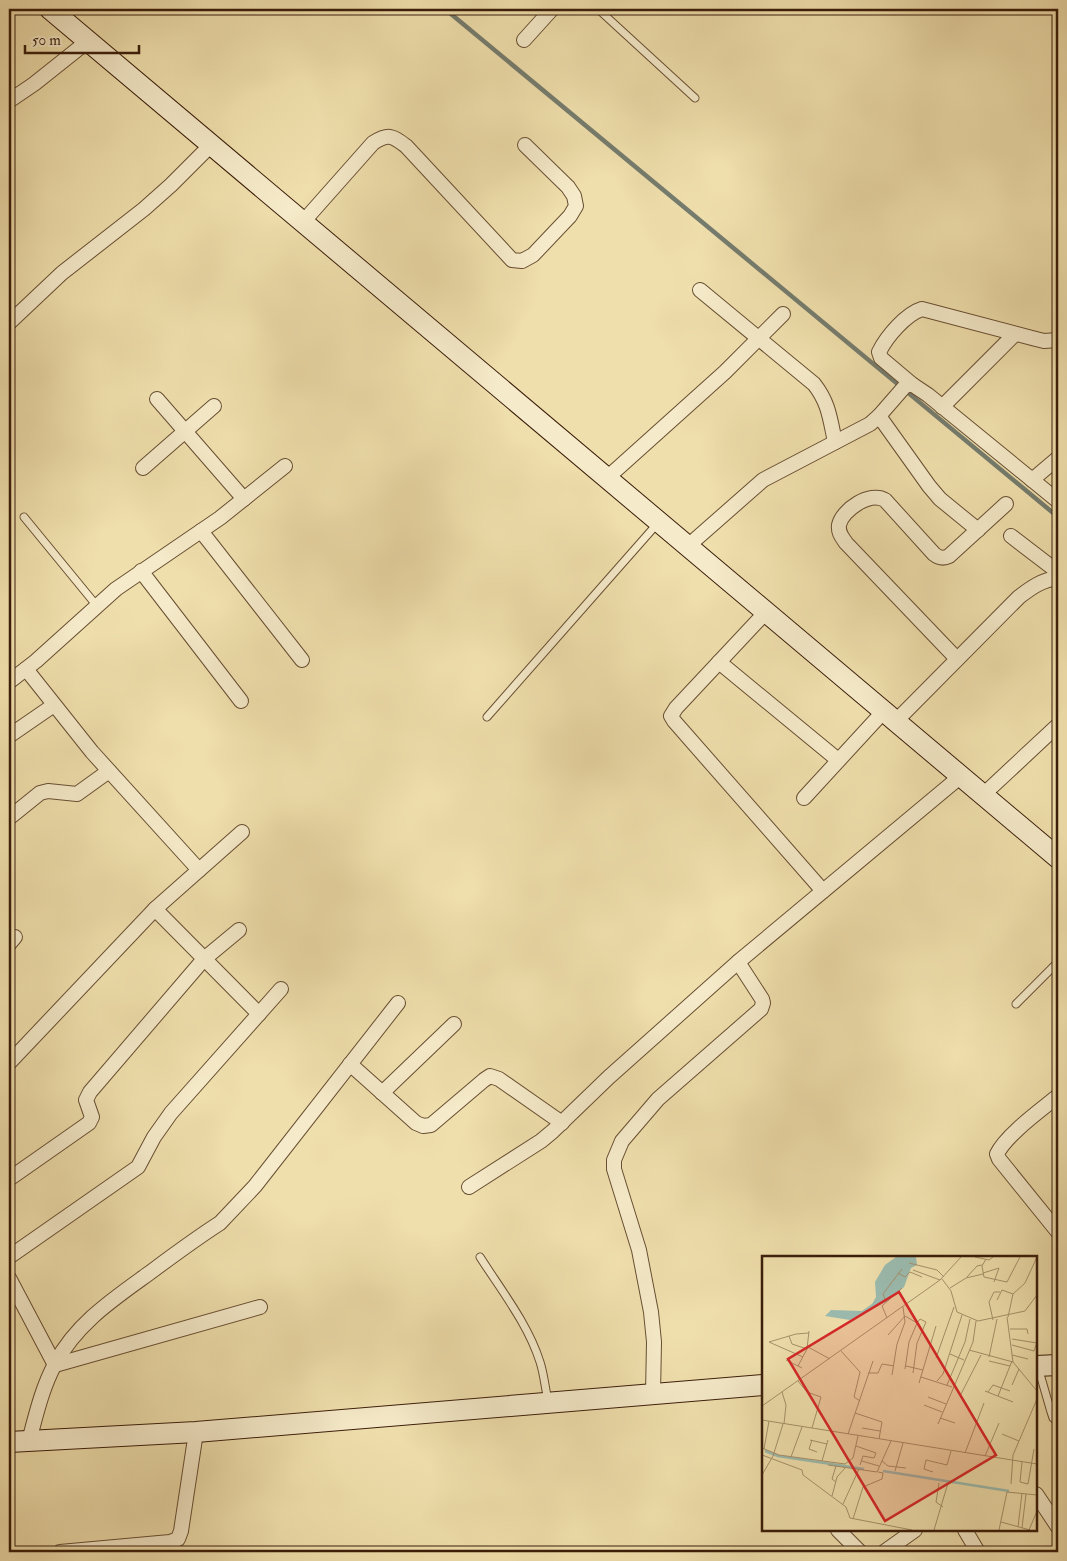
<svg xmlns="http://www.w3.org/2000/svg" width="1067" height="1561" font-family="'IM FELL Double Pica',serif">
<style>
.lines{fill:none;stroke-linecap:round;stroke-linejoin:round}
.stream{stroke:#757c6e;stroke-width:4.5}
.lane-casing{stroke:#684e32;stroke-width:9}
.street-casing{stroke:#684e32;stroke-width:16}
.secondary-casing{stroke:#3b1d0a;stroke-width:22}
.lane{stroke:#f5eac9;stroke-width:7}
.street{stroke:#f5eac9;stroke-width:14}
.secondary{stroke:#f5eac9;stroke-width:20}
.inset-river{fill:none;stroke:#9bbcb0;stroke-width:2.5}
.inset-road{fill:none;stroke:#a7916b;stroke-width:1}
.view{fill:#d62828;fill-opacity:0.15;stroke:#d62828;stroke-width:2.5}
.inset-edge{fill:none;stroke:#3b1d0a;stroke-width:2.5}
</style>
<rect width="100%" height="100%" fill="#efdfac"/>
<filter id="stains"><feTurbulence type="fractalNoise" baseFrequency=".004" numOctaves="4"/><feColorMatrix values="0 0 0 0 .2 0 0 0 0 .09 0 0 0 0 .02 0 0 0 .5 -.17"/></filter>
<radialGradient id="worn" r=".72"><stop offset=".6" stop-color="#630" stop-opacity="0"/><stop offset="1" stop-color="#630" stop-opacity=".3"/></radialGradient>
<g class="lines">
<path class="stream" d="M445 9 1058 517"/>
<g class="lane-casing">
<g id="lane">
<path d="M598 9 695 98"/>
<path d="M24 517 97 606"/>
<path d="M487 717 657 524"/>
<path d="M1016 1004 1058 962"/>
<path d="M480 1257C501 1290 528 1324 540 1362 544 1374 545 1388 548 1400"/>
<path d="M1038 1367 1051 1412 1053 1418 1058 1422"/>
</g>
</g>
<g class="street-casing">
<g id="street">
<path d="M524 40 552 9"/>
<path d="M9 101 34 84 88 41"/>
<path d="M303 222 373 143C389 133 392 136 406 146L512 260 522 261 533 255 570 216 576 206 574 196 568 187 525 145"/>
<path d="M700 290 814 384C829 403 830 419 835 442"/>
<path d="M9 323 62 273 144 209 171 185 211 145"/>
<path d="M913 385 881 358 879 352C887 336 906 314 922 309L1032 338 1044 341 1058 340"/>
<path d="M157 399 244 499"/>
<path d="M942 407 1015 334"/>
<path d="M879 416 929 486 940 499 978 530"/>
<path d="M143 468 214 406"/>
<path d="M607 478 725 372 783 314"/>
<path d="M1032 480 1058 458"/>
<path d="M201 531 302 660"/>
<path d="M1011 536 1058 572"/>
<path d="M688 546 763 480 870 424 879 416 906 385H913L928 395 1058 501"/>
<path d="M141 571 241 701"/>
<path d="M766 612 676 708 671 716 674 721 823 891"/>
<path d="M957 659 846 543C842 537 838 533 839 525 842 510 870 491 885 500L934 554C939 558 943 559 949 556L1006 504"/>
<path d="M719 662 838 760"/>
<path d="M26 669 92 752 199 870"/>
<path d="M9 682 36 661 116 589 220 518 285 466"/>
<path d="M896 721 1019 597C1032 587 1042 580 1058 578"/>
<path d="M9 736 54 705"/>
<path d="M983 795 1058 725"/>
<path d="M804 798 884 711"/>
<path d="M9 818 40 793 48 791 77 794 109 771"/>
<path d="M155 909 259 1014"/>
<path d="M9 944 15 937"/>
<path d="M9 1063 155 909 242 832"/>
<path d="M350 1064 416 1123 423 1126 431 1125 484 1080 490 1076 499 1079 562 1123"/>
<path d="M382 1093 454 1024"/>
<path d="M1058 1096C1041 1110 1006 1135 997 1154L999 1159 1058 1232"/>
<path d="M9 1179 89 1123 92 1117 86 1100 90 1092 204 959 239 930"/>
<path d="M469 1187 541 1141 553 1131 609 1077 738 962 961 776"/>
<path d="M9 1257 138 1167 154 1137 171 1113 281 989"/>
<path d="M9 1278 55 1365 260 1307"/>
<path d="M653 1394 654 1342 651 1312 639 1250 618 1182 614 1169V1160L622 1141 658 1099 761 1009 763 1003 762 999 738 962"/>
<path d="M29 1441C36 1415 42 1388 55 1364 76 1324 112 1300 148 1274 171 1257 195 1239 220 1223L255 1186 398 1003"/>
<path d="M1036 1494 1058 1527"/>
<path d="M838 1530 860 1552"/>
<path d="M965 1530 978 1552"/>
<path d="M60 1552 170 1542 178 1539 181 1531 196 1432"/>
<path d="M884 1552 915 1530"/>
</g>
</g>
<g class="secondary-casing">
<g id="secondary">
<path d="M50 9 1058 858"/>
<path d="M1036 1366 1058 1365"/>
<path d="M9 1442 196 1432 763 1385"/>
</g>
</g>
<use href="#lane" class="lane"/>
<use href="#street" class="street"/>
<use href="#secondary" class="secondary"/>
</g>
<g transform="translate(762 1256)">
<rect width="275" height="275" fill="#efdfac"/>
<path d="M134 1H154L155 9 149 12 142 31 126 45 88 64 63 60 69 54 100 55 110 48 114 41 113 26 123 9Z" fill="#9bbcb0"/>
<path class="inset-river" d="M3 195 16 200 102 213M121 215 247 235"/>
<path class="inset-road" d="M213 1 227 4 231 1M224 3 220 10 222 21 245 26 258 1M147 7 175 14 182 21M151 14 178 24M136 17 143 21 148 16 160 21M221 17 237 12 232 26M205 21 215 10 220 9M180 23 189 35 195 56 216 65 263 55 275 39M188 32 204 22 221 18M235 44 240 34 251 38M124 46 121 38 140 13M245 61 251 106 275 135M246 61 251 38 263 27 275 1M125 62 120 50 140 32M231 64 227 46 232 36H238M248 73H265L266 78M126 79 143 60 155 67 147 86 143 113M27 80 30 88 45 93M250 83 275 87M250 89 272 95 275 86M46 91 68 103M207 94 251 106M79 95 98 116 92 141 98 145M188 98 202 104M250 99 266 103M41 101 7 86 34 78 47 77M227 101 235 63M174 102 192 51M24 104 40 112M227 105 248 110M36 110 45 93 47 75M144 110 161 114M106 117H116L120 108 132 110M151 117 155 87 164 66 158 63 155 67M130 119 135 88 143 66 141 51M159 121 190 131M36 125 45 136 59 141 50 172M175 125 181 118 200 59M157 127 174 70M185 129 203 86 208 63M250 129 257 113M223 135 251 146M20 136 24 149 22 168M226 136 231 129 248 135M199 138 219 99M236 140 250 105M166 141 184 148M162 149 180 156M0 150 178 24 199 1M93 157 120 166 117 183M178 162 193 167M0 164 275 208M176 168 211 86 214 65M100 172 118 175M86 178 111 105M240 178 257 185M48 184 65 188M50 184 47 193 55 196M94 190 114 197 112 202 101 200 98 209M0 192 17 199 83 208 91 202 96 180M2 193 7 165M203 197 222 147M0 199 40 214 41 219 84 251 88 262 150 274M223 200 237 167M29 201 40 171M60 205 66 184M100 205 117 210M120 205 126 210 144 212M260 206 258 226 266 228 272 193M66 209 115 216 129 185M74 210 70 223 74 226M133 215 141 187M171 216 162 213 164 204 185 209 189 195M0 219 11 200 21 168M177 227 174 246 181 251M249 228 251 199 275 143M70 240 75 221 84 211M81 248 97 213M91 263 101 231 120 223 121 217 116 216M239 266 268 274M256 271 260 237M260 272 264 238M172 274 186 227M237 274 245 236 275 239M267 274 275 255"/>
<path class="view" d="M137 36 234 199 123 265 26 103Z"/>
<rect width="275" height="275" class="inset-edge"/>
</g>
<rect width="1067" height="1561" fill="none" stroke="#efdfac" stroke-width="30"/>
<rect x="10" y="10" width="1047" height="1541" fill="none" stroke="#3b1d0a" stroke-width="2.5"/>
<rect x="15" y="15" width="1037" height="1531" fill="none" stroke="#3b1d0a"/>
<path d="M25 45v8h114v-8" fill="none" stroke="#3b1d0a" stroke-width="2.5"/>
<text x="32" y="45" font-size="15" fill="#3b1d0a" stroke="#f5eac9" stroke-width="4" paint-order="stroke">50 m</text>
<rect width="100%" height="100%" filter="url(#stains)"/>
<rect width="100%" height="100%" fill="url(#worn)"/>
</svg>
